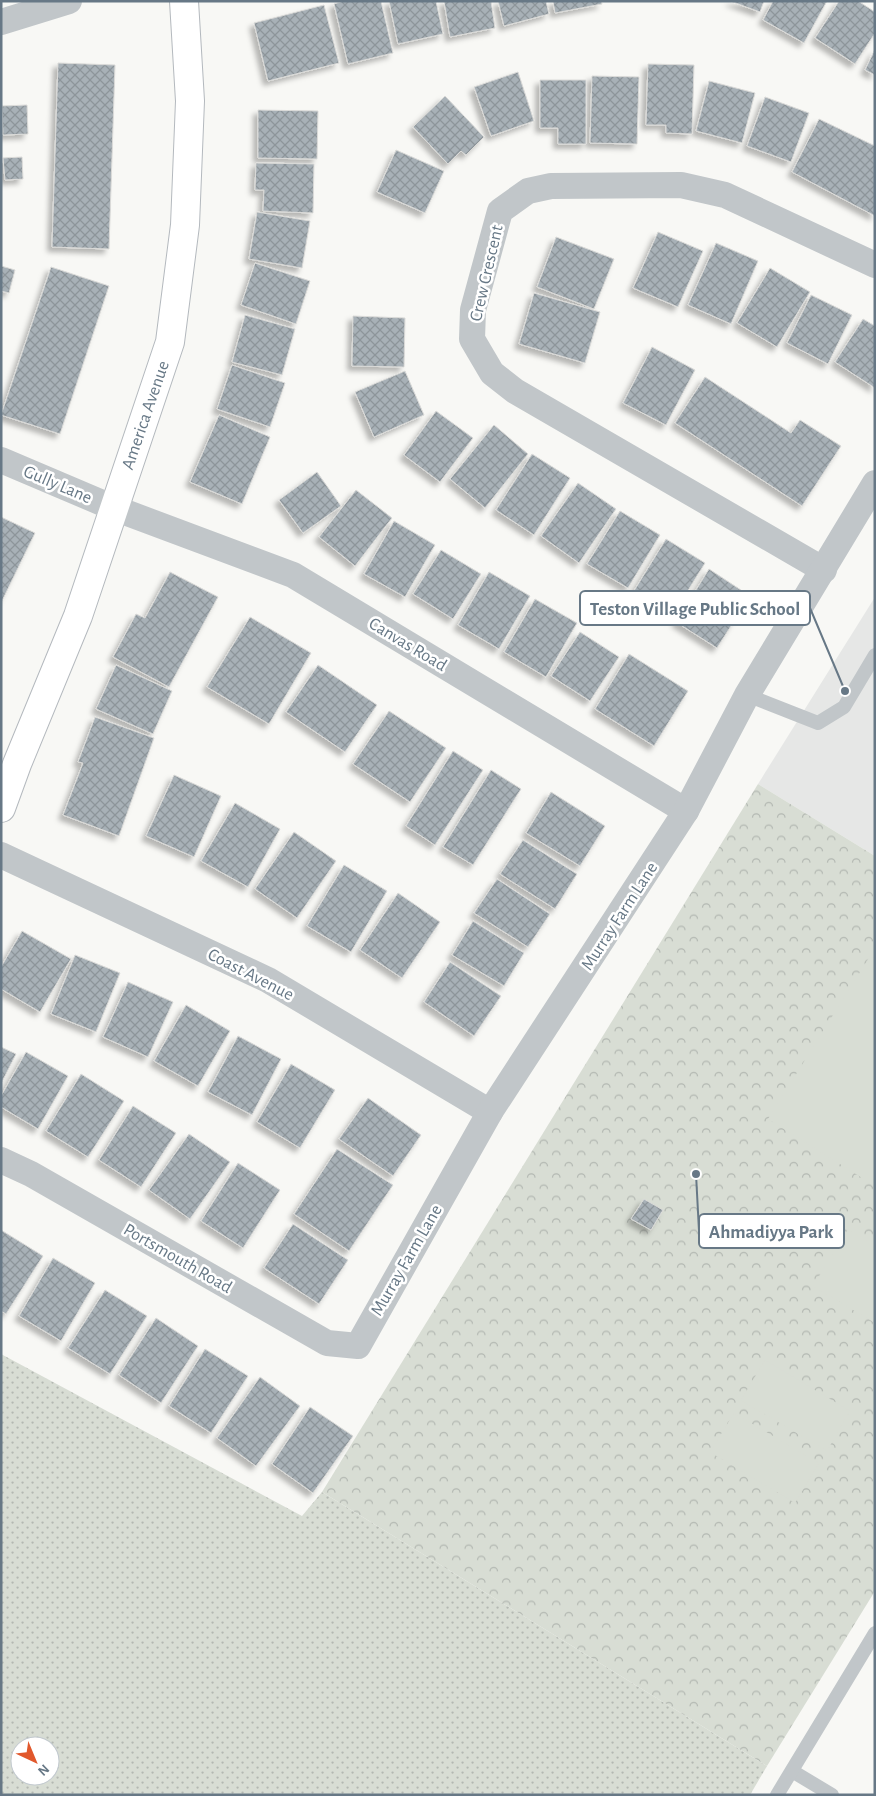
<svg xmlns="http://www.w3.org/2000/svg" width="876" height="1796" font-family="'Alegreya Sans',sans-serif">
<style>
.built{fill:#e6e7e6}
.grass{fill:url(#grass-dots);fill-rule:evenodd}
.park{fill:url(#park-crowns)}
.garden{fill:#d8ddd4}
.building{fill:url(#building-cross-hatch);stroke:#dadad8;filter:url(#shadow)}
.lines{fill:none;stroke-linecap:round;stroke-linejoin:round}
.secondary-casing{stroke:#b4b9be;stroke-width:30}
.lane{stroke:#c1c6c9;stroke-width:14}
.street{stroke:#c1c6c9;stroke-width:26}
.secondary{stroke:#fff;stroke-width:28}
.labels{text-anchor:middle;stroke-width:5;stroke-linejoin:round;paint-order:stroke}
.street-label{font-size:18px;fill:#677886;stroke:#fff}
.leader{fill:none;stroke:#677886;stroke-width:2}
.callout-dot{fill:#677886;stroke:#fff;stroke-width:2}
.callout{fill:#fff;stroke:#677886;stroke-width:2}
.callout-label{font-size:19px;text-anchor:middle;font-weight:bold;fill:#677886}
</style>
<defs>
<pattern id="grass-dots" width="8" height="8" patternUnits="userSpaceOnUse" patternTransform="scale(1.25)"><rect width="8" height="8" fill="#d8ddd4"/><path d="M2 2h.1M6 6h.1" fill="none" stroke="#b3b8b2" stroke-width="1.8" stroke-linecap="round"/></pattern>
<pattern id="park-crowns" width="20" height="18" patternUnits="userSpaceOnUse" patternTransform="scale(1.25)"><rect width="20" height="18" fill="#d8ddd4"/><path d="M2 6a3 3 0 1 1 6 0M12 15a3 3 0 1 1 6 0" fill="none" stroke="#b3b8b2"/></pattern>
<pattern id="building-cross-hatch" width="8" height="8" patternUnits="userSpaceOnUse" patternTransform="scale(1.25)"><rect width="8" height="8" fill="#a8b1b7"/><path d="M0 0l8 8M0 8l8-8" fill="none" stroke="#8d959a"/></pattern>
<filter id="shadow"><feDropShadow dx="-4.5" dy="4.5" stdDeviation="2.5" flood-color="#0004"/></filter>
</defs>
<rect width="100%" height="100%" fill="#f8f8f5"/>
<path class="built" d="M875 597V856L758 784Z"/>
<path class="grass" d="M1 1354 302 1516 322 1492 767 1766 750 1795H1ZM20 1746H50V1776H20Z"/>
<path class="park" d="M758 784 875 856V1591L767 1766 322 1492Z"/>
<g class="garden">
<path d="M870 956 875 959V1186L768 1119Z"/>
<path d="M848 1229 875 1245V1323L813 1286Z"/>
<path d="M765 1360 850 1411 827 1451 741 1400Z"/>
<path d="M734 1413 819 1463 795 1503 710 1452Z"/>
</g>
<g class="building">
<path d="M344 1H381L393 53 348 64 334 4Z"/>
<path d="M389 1H436L443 34 398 44Z"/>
<path d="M444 1H491L495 28 450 37Z"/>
<path d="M498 1H546L549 14 504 26Z"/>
<path d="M553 1H601L602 4 555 13Z"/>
<path d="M730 1H764L760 12Z"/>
<path d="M773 1H827L804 43 763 20Z"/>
<path d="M839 1H858L875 12V33L855 64 815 38Z"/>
<path d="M324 5 339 63 268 81 254 23Z"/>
<path d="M875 49V75L865 70Z"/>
<path d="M58 63 115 65 109 249 52 247Z"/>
<path d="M648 64 694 65 692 134 666 133V125H646Z"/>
<path d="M518 72 534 121 491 136 474 87Z"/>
<path d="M592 76 639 77 637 144 590 143Z"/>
<path d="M540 80H586V144H558V128H540Z"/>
<path d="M709 81 755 93 742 143 696 131Z"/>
<path d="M445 96 484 137 466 155 461 151 448 164 413 127Z"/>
<path d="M765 97 809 113 791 162 747 146Z"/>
<path d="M27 105 28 134 3 135 2 106Z"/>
<path d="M258 110 318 111 317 159 258 158Z"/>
<path d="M819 119 875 146V216L792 172Z"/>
<path d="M396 150 444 171 425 213 377 192Z"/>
<path d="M22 157 23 179 5 180 3 158Z"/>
<path d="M256 163 314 164 313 213 263 211 264 190H255Z"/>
<path d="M257 212 310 221 302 268 249 259Z"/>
<path d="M658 232 703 251 678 307 633 288Z"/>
<path d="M556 237 614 259 594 309 537 287Z"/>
<path d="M716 243 758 261 731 324 688 305Z"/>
<path d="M255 263 310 281 296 324 241 305Z"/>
<path d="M1 266 15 270 9 293 1 291Z"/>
<path d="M51 267 109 286 60 434 1 415Z"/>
<path d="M770 268 810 292 777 347 737 323Z"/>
<path d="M534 293 600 312 585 363 519 344Z"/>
<path d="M811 295 852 315 828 364 787 343Z"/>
<path d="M245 315 295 329 282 375 232 362Z"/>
<path d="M353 316 405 318 404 367 352 366Z"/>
<path d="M863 319 875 326V388L835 362Z"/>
<path d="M652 347 695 370 666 425 623 403Z"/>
<path d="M232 365 285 383 270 427 217 409Z"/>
<path d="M405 371 424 415 374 437 355 392Z"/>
<path d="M705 377 791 433 800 420 841 446 802 506 675 423Z"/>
<path d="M436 411 473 438 440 482 404 455Z"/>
<path d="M219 415 270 437 242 504 190 482Z"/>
<path d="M494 425 528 454 485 508 450 479Z"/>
<path d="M532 454 570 478 534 535 496 510Z"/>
<path d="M317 472 341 506 303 533 279 500Z"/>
<path d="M578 483 616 509 579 563 541 536Z"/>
<path d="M356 490 392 518 355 566 319 537Z"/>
<path d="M620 511 660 535 628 588 587 564Z"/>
<path d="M1 517 35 533 1 603Z"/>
<path d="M394 521 435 545 405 597 364 574Z"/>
<path d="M666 539 705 563 671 618 632 594Z"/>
<path d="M441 550 481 574 453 619 413 594Z"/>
<path d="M709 569 750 596 717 648 676 622Z"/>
<path d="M170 572 218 597 169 687 113 657 136 614 145 618Z"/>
<path d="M489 572 530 596 499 649 458 625Z"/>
<path d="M535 599 577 623 546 677 504 652Z"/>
<path d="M250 617 311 653 269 724 207 687Z"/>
<path d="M580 632 619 657 590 701 551 676Z"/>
<path d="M629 654 688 691 654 746 595 709Z"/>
<path d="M116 665 172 691 153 734 96 709Z"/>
<path d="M318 665 377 705 345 752 286 712Z"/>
<path d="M389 711 446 748 410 802 353 764Z"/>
<path d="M95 717 154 738 119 836 63 815 83 763 78 762Z"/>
<path d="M453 751 483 770 435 845 406 826Z"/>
<path d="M491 770 521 789 473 865 443 847Z"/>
<path d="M174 775 221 796 194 857 146 836Z"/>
<path d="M551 792 605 826 580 866 526 833Z"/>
<path d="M235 803 280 829 248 887 201 861Z"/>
<path d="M294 832 336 861 297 918 255 889Z"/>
<path d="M523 840 577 874 555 909 500 874Z"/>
<path d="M344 865 387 891 351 952 307 926Z"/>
<path d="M497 879 550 914 528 947 474 913Z"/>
<path d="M398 893 440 922 402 978 360 950Z"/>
<path d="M473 921 524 953 504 986 452 955Z"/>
<path d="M22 931 71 959 40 1012 1 989V967Z"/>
<path d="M75 955 120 973 96 1032 51 1014Z"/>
<path d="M450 962 501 996 474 1036 424 1002Z"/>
<path d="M128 982 173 1002 148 1057 103 1037Z"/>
<path d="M186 1005 230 1031 198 1086 154 1061Z"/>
<path d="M238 1036 281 1059 252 1115 208 1092Z"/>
<path d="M1 1047 16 1054 1 1084Z"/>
<path d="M26 1052 68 1076 38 1129 1 1107V1096Z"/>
<path d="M291 1064 335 1090 300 1148 257 1122Z"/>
<path d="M81 1074 124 1101 88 1157 46 1131Z"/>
<path d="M368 1098 421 1135 393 1176 339 1139Z"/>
<path d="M133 1106 176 1133 141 1187 99 1160Z"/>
<path d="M189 1134 230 1162 190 1219 149 1190Z"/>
<path d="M337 1149 393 1185 349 1251 294 1214Z"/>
<path d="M238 1163 280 1190 243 1248 201 1221Z"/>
<path d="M644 1199 663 1210 651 1230 631 1219Z"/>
<path d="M293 1224 348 1260 319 1304 264 1268Z"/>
<path d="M1 1230 43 1256 6 1314 1 1311Z"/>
<path d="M53 1258 95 1283 61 1341 19 1316Z"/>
<path d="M105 1290 147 1316 110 1374 68 1348Z"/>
<path d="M156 1318 198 1346 161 1403 119 1375Z"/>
<path d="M205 1349 248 1376 211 1433 169 1406Z"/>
<path d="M260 1377 300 1406 256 1466 217 1438Z"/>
<path d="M310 1407 353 1436 313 1493 272 1464Z"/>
</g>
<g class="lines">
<g class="secondary-casing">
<path id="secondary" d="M1 808 17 764 78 616 170 342 185 225 190 101 184 1"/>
</g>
<g class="lane">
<path d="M747 695 818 723 844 707 875 655"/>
<path d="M792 1771 832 1795"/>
<path d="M777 1795 875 1633"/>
</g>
<g class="street">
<path d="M1 22 69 1"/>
<path d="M1 460 114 508 293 575 686 811"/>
<path d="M824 570 515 391 492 373 472 339 473 310 500 211 528 191 551 186 681 185 725 195 875 265"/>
<path d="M1 855 268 980 490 1112"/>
<path d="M1 1160 31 1174 327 1343 358 1346 490 1112 686 811 747 695 875 483"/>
</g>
<use href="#secondary" class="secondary"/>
</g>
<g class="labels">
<g class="street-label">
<text transform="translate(486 273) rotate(-77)" y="6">Crew Crescent</text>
<text transform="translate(145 415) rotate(-71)" y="6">America Avenue</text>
<text transform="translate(58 484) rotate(23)" y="6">Gully Lane</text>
<text transform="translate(408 644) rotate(31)" y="6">Canvas Road</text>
<text transform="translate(619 916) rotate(-57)" y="6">Murray Farm Lane</text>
<text transform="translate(251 974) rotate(27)" y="6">Coast Avenue</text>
<text transform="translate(178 1258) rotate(30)" y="6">Portsmouth Road</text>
<text transform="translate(406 1260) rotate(-60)" y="6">Murray Farm Lane</text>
</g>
</g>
<path class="leader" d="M845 691L810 608M696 1174L699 1231"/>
<g class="callout-dot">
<circle cx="845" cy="691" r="5"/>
<circle cx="696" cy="1174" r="5"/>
</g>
<g class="callout">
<rect x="580" y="591" width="230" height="34" rx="5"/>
<rect x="699" y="1214" width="145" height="34" rx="5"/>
</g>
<g class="callout-label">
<text x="695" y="615">Teston Village Public School</text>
<text x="771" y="1238">Ahmadiyya Park</text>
</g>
<rect width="876" height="1796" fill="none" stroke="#677886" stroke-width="5"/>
<g transform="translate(35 1761) rotate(136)"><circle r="24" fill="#ffffff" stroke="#c2c9cf"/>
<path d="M0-4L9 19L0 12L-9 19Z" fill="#e1582c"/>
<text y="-8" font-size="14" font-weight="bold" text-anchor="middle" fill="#677886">N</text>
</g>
</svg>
